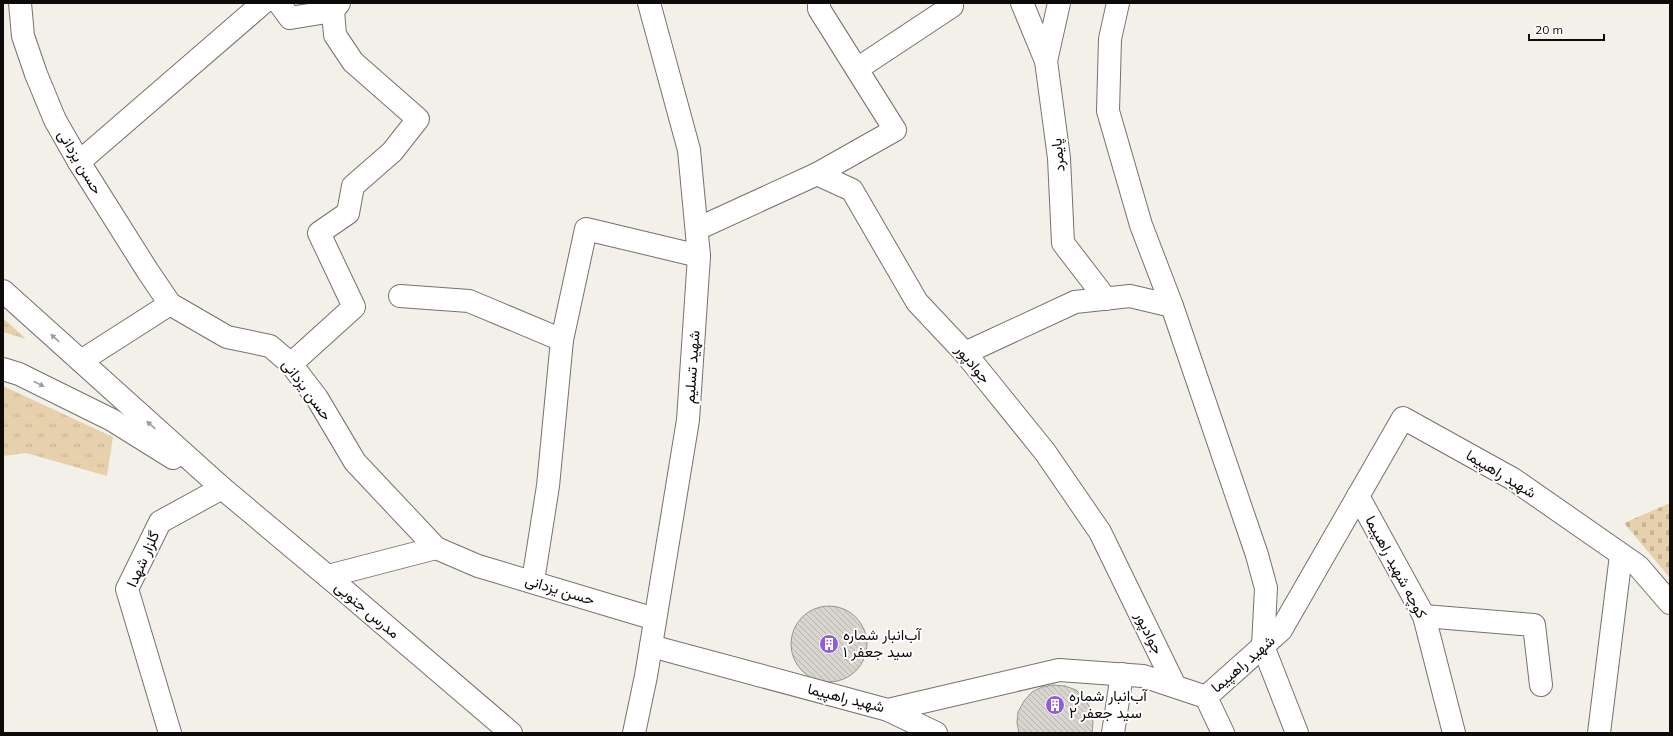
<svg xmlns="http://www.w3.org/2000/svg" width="1673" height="736" font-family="Mulish,Vazirmatn,sans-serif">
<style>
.grass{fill:url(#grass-tufts)}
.cemetery{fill:url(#cemetery-stones)}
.building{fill:url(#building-back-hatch);stroke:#98948f}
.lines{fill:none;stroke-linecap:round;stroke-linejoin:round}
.minor-casing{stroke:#75726d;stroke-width:24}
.tertiary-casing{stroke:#75726d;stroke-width:24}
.secondary-casing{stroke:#75726d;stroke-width:24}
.minor{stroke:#fff;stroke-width:22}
.tertiary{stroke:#fff;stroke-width:22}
.secondary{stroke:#fff;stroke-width:22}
.oneway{fill:#9e9d9d}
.labels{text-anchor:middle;stroke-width:4;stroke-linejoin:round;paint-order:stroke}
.street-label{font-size:15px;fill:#0c0b09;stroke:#fff}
.poi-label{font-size:15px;fill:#0c0b09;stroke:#fff;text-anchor:start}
</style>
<defs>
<pattern id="grass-tufts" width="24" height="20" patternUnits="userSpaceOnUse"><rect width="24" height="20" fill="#e6d1ac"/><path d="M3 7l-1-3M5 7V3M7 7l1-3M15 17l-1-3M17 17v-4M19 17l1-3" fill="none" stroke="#c4b293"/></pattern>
<pattern id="cemetery-stones" width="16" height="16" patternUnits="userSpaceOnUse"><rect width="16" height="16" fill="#e6d1ac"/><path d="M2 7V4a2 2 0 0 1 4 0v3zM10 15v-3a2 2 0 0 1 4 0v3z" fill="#c4b293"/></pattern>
<pattern id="building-back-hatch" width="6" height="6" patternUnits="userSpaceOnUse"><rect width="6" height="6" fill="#d8d4ce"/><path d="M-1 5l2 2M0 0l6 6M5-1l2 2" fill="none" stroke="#b8b5b0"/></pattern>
</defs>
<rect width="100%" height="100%" fill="#f3f0ea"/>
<g class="grass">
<path d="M3 318 26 339 3 332Z"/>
<path d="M3 386 113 437 107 476 26 453 3 456Z"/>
</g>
<path class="cemetery" d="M1670 503V578L1624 523Z"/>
<g class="building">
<circle cx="829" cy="644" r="38"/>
<path d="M1053 685 1065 686 1076 690 1085 699 1091 710 1093 722 1092 733H1019L1017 723 1018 712 1024 701 1032 692 1042 687Z"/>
</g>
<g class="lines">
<g class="minor-casing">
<g id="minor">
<path d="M20 3 23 36 36 74 55 120 79 162 147 270 170 304 227 337 270 346 291 364 317 398 355 462 436 548 478 566 655 619"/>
<path d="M279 3 290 18 333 11"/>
<path d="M1022 3 1046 61 1059 158 1063 243 1106 299"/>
<path d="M1118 3 1110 39 1108 111 1141 225 1172 306 1257 555 1266 588 1263 646 1297 733"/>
<path d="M1046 61 1059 3"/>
<path d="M857 69 952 6"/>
<path d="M79 162 263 3"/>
<path d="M817 174 895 130 819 9V3"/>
<path d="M697 229 817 174 852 190 917 302 965 353 1045 452 1100 532 1175 686"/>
<path d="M400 296 469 301 562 340"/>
<path d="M965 353 1075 302 1130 296 1172 306"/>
<path d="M81 361 170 304"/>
<path d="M291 364 354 307 319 233 348 213 353 186 392 152 418 119 353 62 335 35 333 11 339 3"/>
<path d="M1358 496 1424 616 1454 733"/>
<path d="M328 576 436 548"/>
<path d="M533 581 548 486 562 340 586 229 699 256"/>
<path d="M1424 616 1534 625 1541 685"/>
<path d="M651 646 888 710 1059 670 1143 676 1206 697 1281 630 1403 418 1513 479 1638 566 1670 603"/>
<path d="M1206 697 1223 733"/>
<path d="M888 710 936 733"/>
<path d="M634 733 646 676 688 420 699 256 689 150 649 3"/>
<path d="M1113 733 1122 674"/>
<path d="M1599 733 1621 555"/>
</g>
</g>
<g class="tertiary-casing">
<path id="tertiary" d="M170 733 127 589 160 522 222 488"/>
</g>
<g class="secondary-casing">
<g id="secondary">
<path d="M3 291 222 488 345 591 511 733"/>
<path d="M3 369 19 374 112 420 173 458"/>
</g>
</g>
<use href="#minor" class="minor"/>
<use href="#tertiary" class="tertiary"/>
<use href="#secondary" class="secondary"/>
</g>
<defs><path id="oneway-solid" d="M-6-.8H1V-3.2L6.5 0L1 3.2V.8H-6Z"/></defs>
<g class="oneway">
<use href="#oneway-solid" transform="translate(55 338) rotate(-138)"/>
<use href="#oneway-solid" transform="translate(39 384) rotate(27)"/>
<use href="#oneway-solid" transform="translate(151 425) rotate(-138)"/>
</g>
<defs>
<g id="building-disc" transform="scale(1)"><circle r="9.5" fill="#905dd7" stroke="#fff"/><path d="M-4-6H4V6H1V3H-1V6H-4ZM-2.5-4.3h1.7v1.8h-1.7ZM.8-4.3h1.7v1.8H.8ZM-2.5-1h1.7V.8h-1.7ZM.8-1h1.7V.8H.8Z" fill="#fff"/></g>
</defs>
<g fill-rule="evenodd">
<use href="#building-disc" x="829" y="644"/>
<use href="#building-disc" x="1055" y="705"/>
</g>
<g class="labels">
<g class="street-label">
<text transform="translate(1058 155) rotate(-96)" y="5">پایمرد</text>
<text transform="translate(80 162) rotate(59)" y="5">حسن یزدانی</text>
<text transform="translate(973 364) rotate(50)" y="5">جوادپور</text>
<text transform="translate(692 367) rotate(-86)" y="5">شهید تسلیم</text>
<text transform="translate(307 390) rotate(53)" y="5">حسن یزدانی</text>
<text transform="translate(1501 474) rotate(31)" y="5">شهید راهپیما</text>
<text transform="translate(143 559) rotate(-66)" y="5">گلزار شهدا</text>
<text transform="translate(1396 567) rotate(62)" y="5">کوچه شهید راهپیما</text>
<text transform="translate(560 590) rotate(17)" y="5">حسن یزدانی</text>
<text transform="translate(367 610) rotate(40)" y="5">مدرس جنوبی</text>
<text transform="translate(1149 633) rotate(64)" y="5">جوادپور</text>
<text transform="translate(1243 664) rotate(-41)" y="5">شهید راهپیما</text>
<text transform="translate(846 698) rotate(14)" y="5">شهید راهپیما</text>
</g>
<g class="poi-label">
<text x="843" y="640">آب‌انبار شماره<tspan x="843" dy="17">۱ سید جعفر</tspan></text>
<text x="1069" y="701">آب‌انبار شماره<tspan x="1069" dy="17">۲ سید جعفر</tspan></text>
</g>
</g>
<rect width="1673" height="736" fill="none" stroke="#0c0b09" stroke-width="8"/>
<path d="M1529 34v6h75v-6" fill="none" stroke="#0c0b09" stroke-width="2"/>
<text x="1535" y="34" font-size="12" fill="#0c0b09" stroke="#ffffff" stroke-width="3" paint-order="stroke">20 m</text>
</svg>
